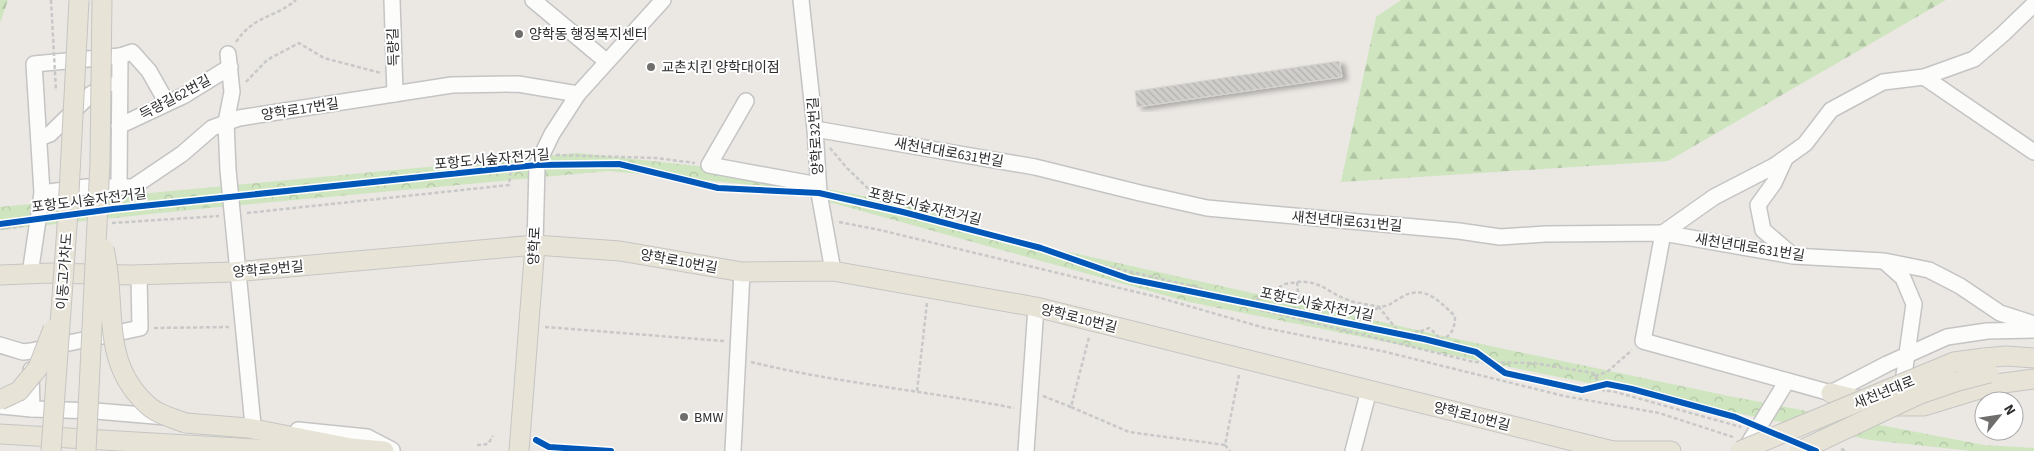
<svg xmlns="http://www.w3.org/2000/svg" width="2034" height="451" font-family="'Source Sans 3','Noto Sans KR',sans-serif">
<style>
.forest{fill:url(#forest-firs)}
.park{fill:url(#park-crowns)}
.building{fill:url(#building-back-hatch);stroke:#d6d4d0;filter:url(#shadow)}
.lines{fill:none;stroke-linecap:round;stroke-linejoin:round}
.minor-casing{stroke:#c5c4c4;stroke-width:18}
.major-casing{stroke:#c6c5c3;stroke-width:21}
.path{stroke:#c8c8c8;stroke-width:2.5;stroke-dasharray:4 2.5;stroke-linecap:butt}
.minor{stroke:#fcfcfb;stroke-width:15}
.major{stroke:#e7e3d6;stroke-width:19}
.major-bridge-casing{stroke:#c6c5c3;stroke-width:21;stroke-linecap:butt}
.path-bridge{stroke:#c8c8c8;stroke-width:2.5;stroke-dasharray:4 2.5;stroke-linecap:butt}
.major-bridge{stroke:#e7e3d6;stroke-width:19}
.cycleway-casing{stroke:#fff;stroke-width:9}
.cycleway{stroke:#0057b8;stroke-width:6}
.poi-dot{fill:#706e6d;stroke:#fff;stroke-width:2}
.labels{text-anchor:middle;stroke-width:4;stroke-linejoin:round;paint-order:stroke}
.poi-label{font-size:14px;fill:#2d2d2d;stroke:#fff;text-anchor:start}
.street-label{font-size:14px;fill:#2d2d2d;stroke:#fff}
</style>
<defs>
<pattern id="forest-firs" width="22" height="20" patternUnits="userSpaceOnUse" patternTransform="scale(1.25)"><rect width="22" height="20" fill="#cee5bf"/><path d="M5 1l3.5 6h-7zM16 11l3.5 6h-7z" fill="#b1c5a4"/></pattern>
<pattern id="park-crowns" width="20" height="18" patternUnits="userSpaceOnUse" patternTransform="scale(1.25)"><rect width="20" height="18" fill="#cee5bf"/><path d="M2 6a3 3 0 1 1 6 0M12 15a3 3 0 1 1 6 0" fill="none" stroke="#b1c5a4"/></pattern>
<pattern id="building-back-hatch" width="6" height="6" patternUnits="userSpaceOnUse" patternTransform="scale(1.25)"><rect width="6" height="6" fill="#d0cecb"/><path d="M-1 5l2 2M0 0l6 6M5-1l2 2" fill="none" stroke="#b3b1af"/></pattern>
<filter id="shadow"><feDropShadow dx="5.5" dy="3" stdDeviation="2.5" flood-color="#0004"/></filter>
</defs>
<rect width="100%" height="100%" fill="#ebe8e4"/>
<g class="forest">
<path d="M0 0H8L0 23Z"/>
<path d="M1401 0H1946L1668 161 1341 182 1376 17Z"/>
</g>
<path class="park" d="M578 153 716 168 911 205 1002 237 1457 339 1729 396 1984 445 2034 448V451H1971L1870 440 1189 302 775 187 609 171 198 209 0 230V207Z"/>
<path class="building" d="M1339 61 1342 77 1137 107 1135 91Z"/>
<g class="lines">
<g class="minor-casing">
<g id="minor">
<path d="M392 0 395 94"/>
<path d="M533 0 606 61"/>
<path d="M801 0 815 129 819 193 833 271"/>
<path d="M2034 4 2003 34 1974 59 1924 77 1883 82 1831 110 1805 144 1774 166 1714 197 1663 233 1643 341 1831 393 1887 364 1947 337 1987 331 2034 330"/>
<path d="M228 54 232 92 226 122 228 170 253 425"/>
<path d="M120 56 132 52 149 71 167 103"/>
<path d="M1924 77 2034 152"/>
<path d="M746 101 709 165 818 185"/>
<path d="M119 126 183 96 230 67"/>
<path d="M815 129 1035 167 1140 193 1207 208 1459 231 1500 237 1545 234 1663 233 1793 256 1884 261 1929 270 1960 286 2000 313 2034 324"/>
<path d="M39 138 50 134 91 94 109 84"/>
<path d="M1785 159 1774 183 1758 205 1763 230 1792 255"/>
<path d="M42 193 86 187H133L182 154 212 128 239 118 452 85 518 84 578 94"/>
<path d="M535 245 537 165 552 134 578 94 663 0"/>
<path d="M1885 262 1903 278 1914 304 1903 382 1908 392"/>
<path d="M30 274 42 193 34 64 120 56 119 186"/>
<path d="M0 345 23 352 31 351 140 328 139 275"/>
<path d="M31 370 32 409"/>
<path d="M0 406 32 409 96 411 166 417"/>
<path d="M298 430 367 437 392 450"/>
<path d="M733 451 742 272"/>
<path d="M1026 451 1036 307"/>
<path d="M1353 451 1369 390"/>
<path d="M1744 451 1787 381"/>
</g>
</g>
<g class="major-casing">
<g id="major">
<path d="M0 275 51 273 131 275 233 272 535 245 620 251 742 272 833 271 1036 307 1613 451"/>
<path d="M1984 358 2006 356 2034 358"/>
<path d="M1831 393 1882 406H1924L1996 384 2034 379"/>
<path d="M186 423 248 428 351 448 384 451"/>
<path d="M0 434 256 449 346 451"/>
<path d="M519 451 535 245"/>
<path d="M1612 451H1671"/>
</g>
</g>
<g class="path">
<path d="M236 42C254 15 275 18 296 0"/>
<path d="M246 82 267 60 299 43 324 58 381 73"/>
<path d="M830 148 846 167 889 209"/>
<path d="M556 155 656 158 695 163"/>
<path d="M247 213 509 185 511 168"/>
<path d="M839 222 880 230 1157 297 1265 328 1386 352 1564 396 1659 413 1733 437"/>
<path d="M112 223 219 216"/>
<path d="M0 229 24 226"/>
<path d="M1066 257 1196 287 1261 310 1474 362 1534 363 1593 373 1604 391H1612L1741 427"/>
<path d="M1297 282C1321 280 1328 293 1348 300 1357 304 1369 304 1379 307"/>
<path d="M1299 302 1362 315 1378 308"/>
<path d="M1250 303 1285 284 1297 282 1300 314"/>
<path d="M545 327 724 341"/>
<path d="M154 328 229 327"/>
<path d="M1401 335 1379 307C1392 305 1390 304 1400 298 1424 283 1439 301 1455 316 1455 327 1452 338 1439 339"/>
<path d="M1408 336 1429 328 1436 334 1442 344"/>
<path d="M751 362C837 383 927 391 1014 408"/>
<path d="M1595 376 1607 372 1632 350"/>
<path d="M917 391 927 303"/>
<path d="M1043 396 1071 407 1089 337"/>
<path d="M1071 407 1129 432 1225 445 1239 375"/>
<path d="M477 445 488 444 493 436"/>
<path d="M1225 445 1230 451"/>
<path d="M1841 449 1846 451"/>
</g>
<use href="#minor" class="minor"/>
<use href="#major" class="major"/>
<g class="major-bridge-casing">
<g id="major-bridge">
<path d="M104 249C118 306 98 364 151 408 160 415 175 419 186 423"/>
<path d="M0 400 19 391 38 368 53 329"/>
<path d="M51 451 68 212 79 0"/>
<path d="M86 451 100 162 102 0"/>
<path d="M1740 451 1954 362 1984 358"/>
<path d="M1799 451 1920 394 1958 381 1989 373"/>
</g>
</g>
<path class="path-bridge" d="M51 0 56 91"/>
<use href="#major-bridge" class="major-bridge"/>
<g class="cycleway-casing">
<g id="cycleway">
<path d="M0 224 113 209 537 165 619 164 718 188 819 193 903 212 1041 248 1130 279 1424 339 1476 352 1505 373 1582 390 1607 384 1632 389 1735 417 1816 451"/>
<path d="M536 440 549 447 611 451"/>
</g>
</g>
<use href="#cycleway" class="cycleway"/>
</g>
<g class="poi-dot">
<circle cx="519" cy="34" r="5"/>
<circle cx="651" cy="67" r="5"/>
<circle cx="684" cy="417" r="5"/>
</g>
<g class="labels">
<g class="poi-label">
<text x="529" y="39">양학동 행정복지센터</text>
<text x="661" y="72">교촌치킨 양학대이점</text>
<text x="694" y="422">BMW</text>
</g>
<g class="street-label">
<text transform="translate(393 47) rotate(-92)" y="5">득량길</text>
<text transform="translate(175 97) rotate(-28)" y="5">득량길62번길</text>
<text transform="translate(300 109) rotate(-9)" y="5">양학로17번길</text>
<text transform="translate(815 136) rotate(-94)" y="5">양학로32번길</text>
<text transform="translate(949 152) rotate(10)" y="5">새천년대로631번길</text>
<text transform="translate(492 159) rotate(-5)" y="5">포항도시숲자전거길</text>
<text transform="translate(89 200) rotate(-7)" y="5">포항도시숲자전거길</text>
<text transform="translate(925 206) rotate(14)" y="5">포항도시숲자전거길</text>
<text transform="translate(1347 221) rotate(5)" y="5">새천년대로631번길</text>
<text transform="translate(534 246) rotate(-87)" y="5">양학로</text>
<text transform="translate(1750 247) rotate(9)" y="5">새천년대로631번길</text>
<text transform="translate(679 261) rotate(10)" y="5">양학로10번길</text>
<text transform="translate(268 269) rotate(-5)" y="5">양학로9번길</text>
<text transform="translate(64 271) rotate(-86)" y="5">이동고가차도</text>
<text transform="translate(1317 304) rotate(12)" y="5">포항도시숲자전거길</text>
<text transform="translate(1079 318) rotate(14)" y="5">양학로10번길</text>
<text transform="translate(1884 392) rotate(-22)" y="5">새천년대로</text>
<text transform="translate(1472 416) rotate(14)" y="5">양학로10번길</text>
</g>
</g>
<g transform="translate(1999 416) rotate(60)"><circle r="24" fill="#ffffff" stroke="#ababab"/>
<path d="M0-4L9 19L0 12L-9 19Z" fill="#706e6d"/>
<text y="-8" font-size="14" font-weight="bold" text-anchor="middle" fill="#2d2d2d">N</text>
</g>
</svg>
